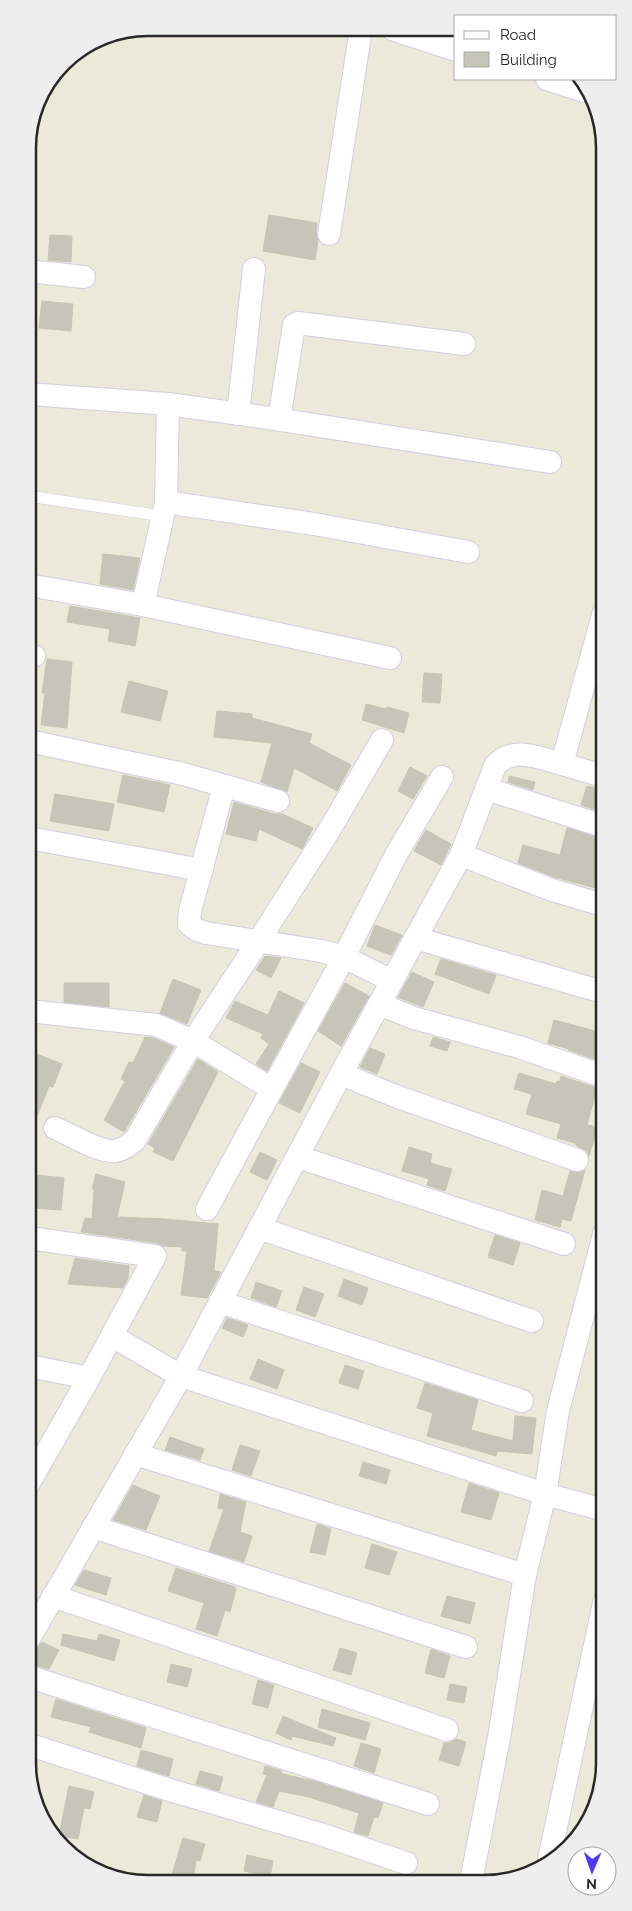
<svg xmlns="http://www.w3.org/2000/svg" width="632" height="1911" font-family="Raleway,sans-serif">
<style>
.building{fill:#c6c5b9;stroke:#c6c5b3}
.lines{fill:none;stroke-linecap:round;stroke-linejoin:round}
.lane-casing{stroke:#d1cfe1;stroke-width:12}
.street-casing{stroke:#d1cfe1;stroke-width:24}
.lane{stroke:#fff;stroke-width:11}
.street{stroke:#fff;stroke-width:22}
.rim{fill:none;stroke:#282828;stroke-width:2.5}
</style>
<rect width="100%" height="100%" fill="#ebe9d9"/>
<g class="building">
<path d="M269 215 317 223 316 232 318 241 315 260 263 251Z"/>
<path d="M50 235 72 236 71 262 48 260Z"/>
<path d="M42 301 73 304 71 331 39 328Z"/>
<path d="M103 554 140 558 133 590 100 584Z"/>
<path d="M70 606 140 618 135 646 108 641 110 629 67 622Z"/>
<path d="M47 659 72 662 67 728 41 725 45 693H42Z"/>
<path d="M424 673 442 674 440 703 422 702Z"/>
<path d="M129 681 168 691 160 721 121 712Z"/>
<path d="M366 704 386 709 387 707 409 713 404 733 362 720Z"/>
<path d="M217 711 252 714V718L312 734 309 743 351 765 337 791 294 768 287 792 261 782 272 743 214 737Z"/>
<path d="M410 767 427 776 413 799 398 791Z"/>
<path d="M123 775 170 785 164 812 117 802Z"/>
<path d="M509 776 535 782 533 790 508 782Z"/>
<path d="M587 786 603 790V812L581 805Z"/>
<path d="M55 794 114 804 109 831 50 821Z"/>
<path d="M234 802 274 814H282L313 828 302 849 259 829 256 841 226 834Z"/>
<path d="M567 828 603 839V890L554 877 518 863 523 845 560 855Z"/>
<path d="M426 830 451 844 441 865 414 851Z"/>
<path d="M375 925 402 935 391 955 367 946Z"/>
<path d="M265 956 281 958 271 978 256 970Z"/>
<path d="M441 959 496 975 489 994 435 974Z"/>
<path d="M412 972 434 982 423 1007 398 997Z"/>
<path d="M173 979 201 990 187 1024 160 1013Z"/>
<path d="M64 983H109V1007L64 1002Z"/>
<path d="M345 983 369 996 341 1046 318 1031Z"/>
<path d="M279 991 304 1003 267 1071 256 1064 269 1044 261 1038 263 1034 226 1018 235 1001 268 1015Z"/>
<path d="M554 1020 603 1033V1062L568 1050 569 1049 548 1043Z"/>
<path d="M145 1037 153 1038 174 1047 124 1132 104 1120 125 1081 121 1079 129 1062 133 1063Z"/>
<path d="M433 1037 450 1042 447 1051 430 1046Z"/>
<path d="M370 1048 385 1054 377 1074 360 1067Z"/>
<path d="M29 1051 62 1064 53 1087 49 1086 30 1134Z"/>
<path d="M198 1059 218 1072 173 1161 153 1152 155 1148 148 1144Z"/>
<path d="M301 1063 320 1072 300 1113 279 1103Z"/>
<path d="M519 1073 556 1084 557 1081 560 1082 561 1076 597 1088 587 1125 598 1127 589 1156 587 1151 577 1146 575 1143 557 1138 561 1124 526 1114 532 1094 514 1089Z"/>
<path d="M409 1147 432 1154 430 1163 452 1169 445 1191 427 1185 429 1179 402 1171Z"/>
<path d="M260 1152 277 1160 267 1180 250 1172Z"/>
<path d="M585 1170 571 1221 562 1219 560 1227 535 1220 542 1190 563 1196 570 1171 579 1173Z"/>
<path d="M96 1174 125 1182 117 1217 165 1219 218 1224 214 1271 221 1272 207 1298 181 1295 187 1251H182V1247L163 1246 157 1243 81 1232 85 1218 92 1219 94 1189H92Z"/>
<path d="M37 1175 64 1178 61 1210 33 1208Z"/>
<path d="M495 1235 520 1243 513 1265 488 1257Z"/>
<path d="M75 1258 129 1266 128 1278 123 1288 68 1284Z"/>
<path d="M344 1279 368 1288 362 1305 338 1296Z"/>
<path d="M256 1282 282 1291 276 1307 251 1298Z"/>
<path d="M304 1287 324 1294 315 1317 296 1310Z"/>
<path d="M227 1318 248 1325 243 1337 222 1328Z"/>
<path d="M258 1359 284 1370 277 1389 250 1379Z"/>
<path d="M345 1365 364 1371 358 1389 339 1383Z"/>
<path d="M425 1383 478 1400 471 1430 513 1441 515 1416 536 1418 532 1454 497 1451 496 1456 427 1436 433 1413 417 1408Z"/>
<path d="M170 1437 204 1449 200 1460 165 1450Z"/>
<path d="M240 1445 260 1451 251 1476 232 1470Z"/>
<path d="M363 1462 390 1470 386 1484 359 1476Z"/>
<path d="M469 1483 499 1493 491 1520 461 1512Z"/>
<path d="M133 1485 160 1496 146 1530 113 1520Z"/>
<path d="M220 1494 246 1502 240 1532 252 1536 244 1562 209 1551 224 1509 218 1508Z"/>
<path d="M317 1524 331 1529 325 1555 310 1552Z"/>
<path d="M372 1544 397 1552 389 1575 365 1568Z"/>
<path d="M176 1568 235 1587 236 1589 230 1612 225 1610 217 1636 196 1629 204 1603 168 1591Z"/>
<path d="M84 1570 111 1578 106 1595 75 1585Z"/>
<path d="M447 1596 475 1603 470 1624 441 1616Z"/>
<path d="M63 1634 97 1641 99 1634 120 1640 114 1661 61 1645Z"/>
<path d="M42 1642 59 1650 49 1669 30 1664V1650L37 1648Z"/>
<path d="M340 1648 357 1653 351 1675 333 1670Z"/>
<path d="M431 1649 450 1656 444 1678 425 1673Z"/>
<path d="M171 1664 192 1669 187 1687 167 1682Z"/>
<path d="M258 1680 274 1685 268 1708 252 1704Z"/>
<path d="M450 1684 467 1687 464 1703 447 1700Z"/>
<path d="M56 1699 146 1728 141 1748 89 1732 91 1727 51 1717Z"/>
<path d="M322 1709 370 1723 365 1740 318 1727Z"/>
<path d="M283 1716 336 1738 333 1746 292 1736 291 1740 276 1733Z"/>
<path d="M456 1739 466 1742 459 1766 439 1760 444 1743H450Z"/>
<path d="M361 1743 381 1749 374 1773 354 1766Z"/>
<path d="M141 1750 173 1759 169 1776 137 1766Z"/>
<path d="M265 1766 282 1771V1774L314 1781 383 1803 378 1818 374 1817 368 1836 354 1832 359 1813 309 1797 279 1791 273 1807 256 1802 267 1775 263 1774Z"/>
<path d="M200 1771 223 1777 219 1791 196 1784Z"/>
<path d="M69 1786 94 1792 90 1809 84 1808 78 1839 59 1836Z"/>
<path d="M144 1795 162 1801 157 1822 137 1817Z"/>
<path d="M183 1838 205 1844 200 1861 196 1860 193 1881H170Z"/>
<path d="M247 1855 273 1861 270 1877 244 1871Z"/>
</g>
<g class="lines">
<g class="lane-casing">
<path id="lane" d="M28 496 163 516"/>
</g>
<g class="street-casing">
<g id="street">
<path d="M392 29 456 50"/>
<path d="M547 79 584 91"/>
<path d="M329 234 361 29"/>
<path d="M28 271 84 277"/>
<path d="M28 394 168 404 269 418 550 462"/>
<path d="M238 414 254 269"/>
<path d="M279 420 294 325 298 323 464 344"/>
<path d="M166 502 314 524 468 552"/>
<path d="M28 585 143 605 390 658"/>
<path d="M143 605 166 502 168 404"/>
<path d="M28 655 34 656"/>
<path d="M29 741 183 774 278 801"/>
<path d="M562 764 603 776"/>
<path d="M224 786 190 911 189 924 197 930 206 933 321 951 344 957 392 981"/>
<path d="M487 789 603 826"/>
<path d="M29 838 202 870"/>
<path d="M461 855 552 890 603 905"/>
<path d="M415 938 603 992"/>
<path d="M379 1004 414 1018 519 1047 603 1076"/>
<path d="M29 1011 156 1025 193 1041 272 1089 344 957 397 853 442 777"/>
<path d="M341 1074 398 1097 577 1160"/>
<path d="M55 1128C69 1134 100 1153 115 1151 123 1150 129 1145 135 1140L193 1041 258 942 330 829 382 740"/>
<path d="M298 1157 564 1244"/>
<path d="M207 1209 272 1089"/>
<path d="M259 1228 532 1321"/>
<path d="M604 1234 558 1411 545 1494 604 1510"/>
<path d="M29 1238 155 1256 89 1378 29 1483"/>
<path d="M220 1302 522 1401"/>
<path d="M112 1336 181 1376 545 1494 525 1575 499 1738 471 1881"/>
<path d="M29 1366 89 1378"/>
<path d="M135 1454 525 1575"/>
<path d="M93 1527 466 1647"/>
<path d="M53 1596 447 1730"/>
<path d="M30 1637 181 1376 341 1074 461 855 495 766C513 745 539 758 562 764L603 615"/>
<path d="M30 1677 428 1804"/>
<path d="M30 1745 173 1791 320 1834 406 1863"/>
<path d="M548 1864 604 1603"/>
</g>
</g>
<use href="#lane" class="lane"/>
<use href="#street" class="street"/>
</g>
<path d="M0 0H632V1911H0ZM148 36H484A112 112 0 0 1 596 148V1763A112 112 0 0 1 484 1875H148A112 112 0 0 1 36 1763V148A112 112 0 0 1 148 36Z" fill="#eee" fill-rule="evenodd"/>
<path class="rim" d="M148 36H484A112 112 0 0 1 596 148V1763A112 112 0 0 1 484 1875H148A112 112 0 0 1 36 1763V148A112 112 0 0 1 148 36Z"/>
<rect x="454" y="15" width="162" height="65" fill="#ffffff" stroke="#a9a9a9"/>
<rect x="464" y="31" width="25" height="8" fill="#ffffff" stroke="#a9a9a9"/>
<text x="500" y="40" font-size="15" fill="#282828">Road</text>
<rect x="464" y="52" width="25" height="15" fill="#c6c5b9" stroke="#a9a9a9"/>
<text x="500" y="65" font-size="15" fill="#282828">Building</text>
<g transform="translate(592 1871) rotate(182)"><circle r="24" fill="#ffffff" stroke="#a9a9a9"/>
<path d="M0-4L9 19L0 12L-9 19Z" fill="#5239f8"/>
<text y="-8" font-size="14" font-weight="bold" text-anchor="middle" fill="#282828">N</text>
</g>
</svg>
